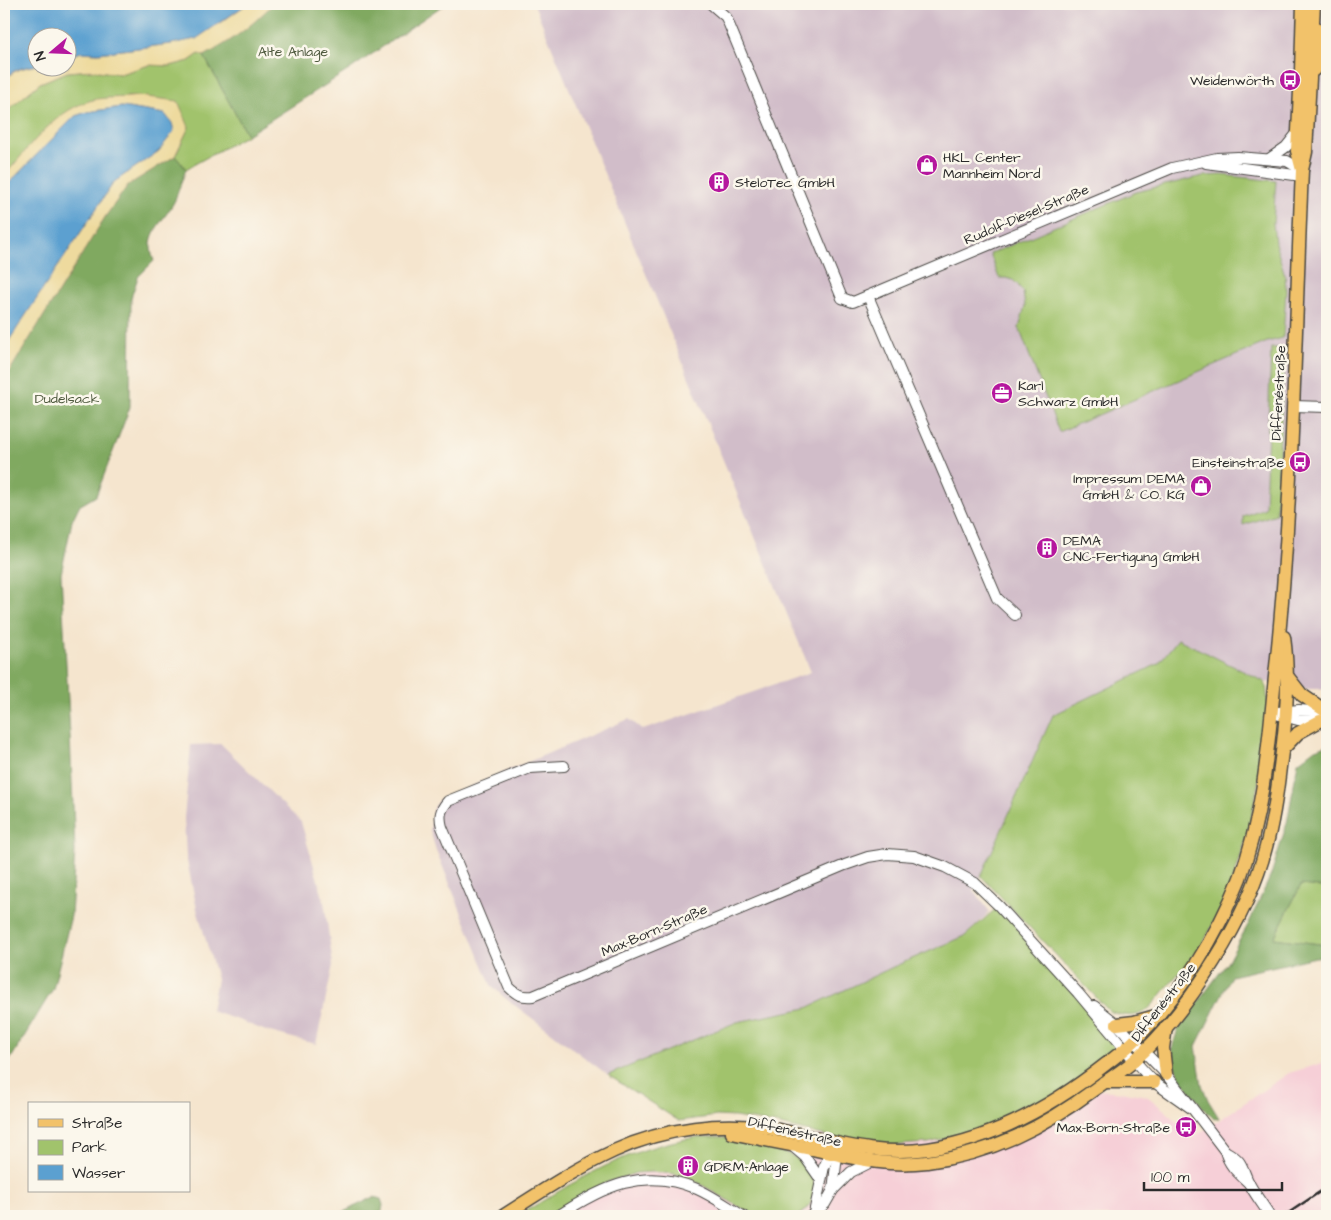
<svg xmlns="http://www.w3.org/2000/svg" width="1331" height="1220" font-family="'Architects Daughter',sans-serif">
<style>
.built{fill:#f6cfd7}
.industrial{fill:#d1bdc9}
.green{fill:#a1c36c;stroke:#66774c}
.forest{fill:#80a960;stroke:#566a46}
.sand{fill:#eeda9e;stroke:#8c8264}
.water{fill:#5ba0d0;stroke:#43667e}
.lines{fill:none;stroke-linecap:round;stroke-linejoin:round}
.minor-casing{stroke:#494743;stroke-width:12}
.major-casing{stroke:#494743;stroke-width:15}
.minor{stroke:#fff;stroke-width:10}
.major{stroke:#f2c26a;stroke-width:12}
.rail{stroke:#2b2b2b;stroke-width:2.5}
.labels{text-anchor:middle;stroke-width:5;stroke-linejoin:round;paint-order:stroke}
.park-label{font-size:14px;fill:#4e593e;stroke:#fbf7ec}
.poi-label{font-size:14px;fill:#2b2b2b;stroke:#fbf7ec;text-anchor:start}
.street-label{font-size:14px;fill:#2b2b2b;stroke:#fbf7ec}
</style>
<rect width="100%" height="100%" fill="#fbf7ec"/>
<filter id="ink" filterUnits="userSpaceOnUse"><feTurbulence type="fractalNoise" baseFrequency=".02" numOctaves="2"/><feDisplacementMap in="SourceGraphic" scale="10" xChannelSelector="R" yChannelSelector="G"/><feConvolveMatrix kernelMatrix="1 2 1 2 8 2 1 2 1" color-interpolation-filters="sRGB"/></filter>
<filter id="wash" filterUnits="userSpaceOnUse"><feTurbulence type="fractalNoise" baseFrequency=".0096" numOctaves="4" result="noise"/><feDisplacementMap in="SourceGraphic" scale="20" xChannelSelector="R" yChannelSelector="G"/><feGaussianBlur stdDeviation="1.12" result="paint"/><feColorMatrix in="noise" values="0 0 0 0 0 0 0 0 0 0 0 0 0 0 0 0 0 1.4 0 .05"/><feComposite in="paint" operator="in"/></filter>
<g filter="url(#wash)">
<rect width="100%" height="100%" fill="#f5e5ce"/>
<g class="built">
<path d="M1326 1062 1327 1064V1216H798L804 1212 808 1169 818 1134 942 1142 989 1128 1070 1088 1125 1092 1147 1096 1169 1114 1191 1139 1289 1073Z"/>
<path d="M652 1172 675 1174 695 1181 748 1212 758 1216H548L586 1193 608 1182 636 1173Z"/>
</g>
<g class="industrial">
<path d="M534 4H1327V689H1309L1265 682 1178 639 1158 664 1053 715 974 891 990 912 965 936 807 1008 737 1022 608 1075 505 998 491 985 436 850 430 830 433 808 439 800 629 719 643 730 811 672Z"/>
<path d="M221 744 301 822 324 901 333 965 316 1044 266 1031 241 1021 211 1011 217 979 197 909 186 856 184 818 191 745Z"/>
</g>
<g class="green">
<path d="M199 54 204 56 247 135 186 169 175 156 189 127 139 96 126 97 48 127 4 176V116L8 110 40 83 67 72 91 70 120 74 149 65 170 66 189 61Z"/>
<path d="M1221 175 1276 181 1273 223 1275 243 1285 275 1286 290 1283 338 1267 342 1059 432 1019 328 1025 306 1023 292 1018 285 1013 280 1006 278H999L990 254 1136 192 1203 176Z"/>
<path d="M1271 348H1285L1276 514 1243 525V516L1265 508Z"/>
<path d="M1178 639 1265 682C1271 704 1265 738 1262 761 1251 826 1238 883 1204 941 1196 955 1183 968 1173 980 1152 1005 1145 1025 1109 1011L981 876 1053 715 1158 664Z"/>
<path d="M1301 885 1327 888V945L1274 938Z"/>
<path d="M999 906 1125 1049 1050 1103 974 1132 929 1143 884 1146 852 1142 776 1124 735 1117 717 1116 679 1121 608 1075 737 1022 807 1008 893 967 965 936Z"/>
<path d="M698 1137H722L764 1143 765 1147C775 1150 789 1153 798 1159 820 1174 820 1202 798 1216H758L748 1212 695 1181 675 1174 652 1172 636 1173 608 1182 586 1193 548 1216H518C577 1180 628 1147 698 1137Z"/>
</g>
<g class="forest">
<path d="M273 4H448L439 8 349 70 247 135 204 56C233 40 249 28 273 4Z"/>
<path d="M175 156 186 169C182 179 179 190 175 200 164 223 143 233 154 261L138 277 131 298 130 407 96 496 79 506 72 521 61 574 70 735 75 851 71 916 53 989 4 1070V380L105 217 128 185Z"/>
<path d="M1327 745V888L1301 885 1274 938 1327 945V956L1316 957 1231 976 1196 1046 1202 1085 1208 1100 1219 1118 1214 1119 1204 1109 1181 1079 1172 1061 1173 1045 1178 1029 1227 963 1249 923 1271 875 1287 823 1298 762 1315 749Z"/>
<path d="M374 1197 381 1199 383 1205 381 1216H335Z"/>
</g>
<g class="sand">
<path d="M247 4H273C249 28 233 40 204 56L199 54 189 61 170 66 149 65 120 74 91 70 67 72 40 83 8 110 4 116C4 80 0 72 37 65L38 68H68V57L81 52 98 53 171 44 219 24Z"/>
<path d="M139 96 178 101 189 127 175 156 128 185 105 217 4 380V348L114 182 159 151 165 114 122 107 87 112 75 116 4 188V176C30 147 56 107 97 99 110 97 125 98 139 96Z"/>
</g>
<g class="water">
<path d="M4 4H247L196 39 171 44 98 53 81 52 68 57V38H38L37 65C22 68 12 68 4 82Z"/>
<path d="M122 107 165 114 172 123 174 131 159 151 114 182 4 348V188L75 116 87 112Z"/>
</g>
</g>
<g filter="url(#ink)">
<g class="lines">
<g class="minor-casing">
<g id="minor">
<path d="M711 4 726 17 842 298 853 302 1172 168 1217 158 1238 157 1287 161 1302 170"/>
<path d="M1269 159 1286 147 1298 132"/>
<path d="M1206 163 1302 176"/>
<path d="M868 296 997 598 1015 615"/>
<path d="M1293 406 1327 407"/>
<path d="M1278 712 1299 710 1326 712"/>
<path d="M1272 713 1298 720 1327 721"/>
<path d="M564 766 530 768 448 801C440 810 439 816 442 827L509 987C517 995 521 997 533 996L845 865 868 857 887 854 914 856 945 867 975 883 999 906 1078 993 1140 1067 1154 1082 1191 1108"/>
<path d="M1094 1006 1117 1024 1166 1074 1225 1151C1229 1166 1238 1173 1249 1183"/>
<path d="M792 1146 805 1157 821 1180"/>
<path d="M1225 1151C1245 1161 1241 1169 1250 1185 1256 1196 1264 1206 1270 1216"/>
<path d="M833 1190 837 1156 836 1147"/>
<path d="M814 1213 824 1167 833 1148"/>
<path d="M558 1216C602 1187 644 1166 697 1189 713 1196 728 1207 743 1216"/>
<path d="M811 1216 825 1204 833 1190 851 1172 871 1162"/>
</g>
</g>
<g class="major-casing">
<g id="major">
<path d="M1307 46 1325 61 1311 72"/>
<path d="M1305 54 1327 44 1313 24"/>
<path d="M1302 170 1297 151 1301 71 1303 4"/>
<path d="M1288 677 1302 695 1327 712"/>
<path d="M1283 749 1298 733 1320 721"/>
<path d="M1117 1024 1134 1022 1159 1015"/>
<path d="M1166 1027 1163 1048 1166 1074"/>
<path d="M1104 1082H1154"/>
<path d="M732 1133C759 1139 785 1144 812 1149 853 1158 885 1167 927 1162 991 1154 1044 1127 1095 1089 1108 1079 1123 1071 1135 1060 1188 1012 1249 916 1266 847 1273 821 1277 794 1280 767 1286 724 1290 680 1284 637"/>
<path d="M503 1216C539 1193 575 1169 614 1151 664 1128 723 1120 778 1130 830 1140 873 1157 928 1149 994 1139 1054 1105 1106 1064 1116 1056 1128 1048 1137 1038 1181 994 1217 936 1240 878 1266 807 1269 732 1277 657 1293 495 1295 332 1302 170L1306 152 1314 4"/>
</g>
</g>
<use href="#minor" class="minor"/>
<use href="#major" class="major"/>
<path class="rail" d="M1284 1216 1327 1187"/>
</g>
</g>
<defs>
<g id="bus-disc" transform="scale(1.125)"><circle r="9.5" fill="#b5179e" stroke="#fbf7ec"/><path d="M-5-6H5V4H4V6H2V4H-2V6H-4V4H-5ZM-3.5-4V0h7V-4ZM-3.5 1.2v1.5H-2V1.2ZM2 1.2v1.5H3.5V1.2Z" fill="#fff"/></g>
<g id="shop-disc" transform="scale(1.125)"><circle r="9.5" fill="#b5179e" stroke="#fbf7ec"/><path d="M-5-2.5h2.3a2.7 3.5 0 0 1 5.4 0H5L5.5 6h-11ZM-1.5-2.5h3a1.5 2.3 0 0 0-3 0Z" fill="#fff"/></g>
<g id="building-disc" transform="scale(1.125)"><circle r="9.5" fill="#b5179e" stroke="#fbf7ec"/><path d="M-4-6H4V6H1V3H-1V6H-4ZM-2.5-4.3h1.7v1.8h-1.7ZM.8-4.3h1.7v1.8H.8ZM-2.5-1h1.7V.8h-1.7ZM.8-1h1.7V.8H.8Z" fill="#fff"/></g>
<g id="office-disc" transform="scale(1.125)"><circle r="9.5" fill="#b5179e" stroke="#fbf7ec"/><path d="M-6-3h4V-5.5h4V-3h4V5H-6ZM-1-4.5V-3h2v-1.5ZM-6 0V1H6V0Z" fill="#fff"/></g>
</defs>
<g fill-rule="evenodd">
<use href="#bus-disc" x="1290" y="80"/>
<use href="#shop-disc" x="927" y="165"/>
<use href="#building-disc" x="719" y="182"/>
<use href="#office-disc" x="1002" y="393"/>
<use href="#bus-disc" x="1300" y="462"/>
<use href="#shop-disc" x="1201" y="486"/>
<use href="#building-disc" x="1047" y="548"/>
<use href="#bus-disc" x="1186" y="1127"/>
<use href="#building-disc" x="688" y="1166"/>
</g>
<g class="labels">
<g class="park-label">
<text x="293" y="56">Alte Anlage</text>
<text x="67" y="403">Dudelsack</text>
</g>
<g class="poi-label">
<text x="1274" y="85" text-anchor="end">Weidenwörth</text>
<text x="943" y="162">HKL Center<tspan x="943" dy="16">Mannheim Nord</tspan></text>
<text x="735" y="187">SteloTec GmbH</text>
<text x="1018" y="390">Karl<tspan x="1018" dy="16">Schwarz GmbH</tspan></text>
<text x="1284" y="467" text-anchor="end">Einsteinstraße</text>
<text x="1185" y="483" text-anchor="end">Impressum DEMA<tspan x="1185" dy="16">GmbH &amp; CO. KG</tspan></text>
<text x="1063" y="545">DEMA<tspan x="1063" dy="16">CNC-Fertigung GmbH</tspan></text>
<text x="1170" y="1132" text-anchor="end">Max-Born-Straße</text>
<text x="704" y="1171">GDRM-Anlage</text>
</g>
<g class="street-label">
<text transform="translate(1026 214) rotate(-23)" y="5">Rudolf-Diesel-Straße</text>
<text transform="translate(1278 393) rotate(-87)" y="5">Diffenéstraße</text>
<text transform="translate(654 930) rotate(-23)" y="5">Max-Born-Straße</text>
<text transform="translate(1163 1002) rotate(-52)" y="5">Diffenéstraße</text>
<text transform="translate(795 1131) rotate(13)" y="5">Diffenéstraße</text>
</g>
</g>
<rect width="1331" height="1220" fill="none" stroke="#fbf7ec" stroke-width="20"/>
<rect x="28" y="1102" width="162" height="90" fill="#fbf7ec" stroke="#a8a59f"/>
<rect x="38" y="1119" width="25" height="8" fill="#f2c26a" stroke="#a8a59f"/>
<text x="72" y="1128" font-size="15" fill="#2b2b2b">Straße</text>
<rect x="38" y="1140" width="25" height="15" fill="#a1c36c" stroke="#a8a59f"/>
<text x="72" y="1152" font-size="15" fill="#2b2b2b">Park</text>
<rect x="38" y="1165" width="25" height="15" fill="#5ba0d0" stroke="#a8a59f"/>
<text x="72" y="1178" font-size="15" fill="#2b2b2b">Wasser</text>
<g transform="translate(52 52) rotate(251)"><circle r="24" fill="#fbf7ec" stroke="#a8a59f"/>
<path d="M0-4L9 19L0 12L-9 19Z" fill="#b5179e"/>
<text y="-8" font-size="14" font-weight="bold" text-anchor="middle" fill="#2b2b2b">N</text>
</g>
<path d="M1144 1182v8h138v-8" fill="none" stroke="#2b2b2b" stroke-width="2.5"/>
<text x="1151" y="1182" font-size="15" fill="#2b2b2b" stroke="#fbf7ec" stroke-width="4" paint-order="stroke">100 m</text>
</svg>
